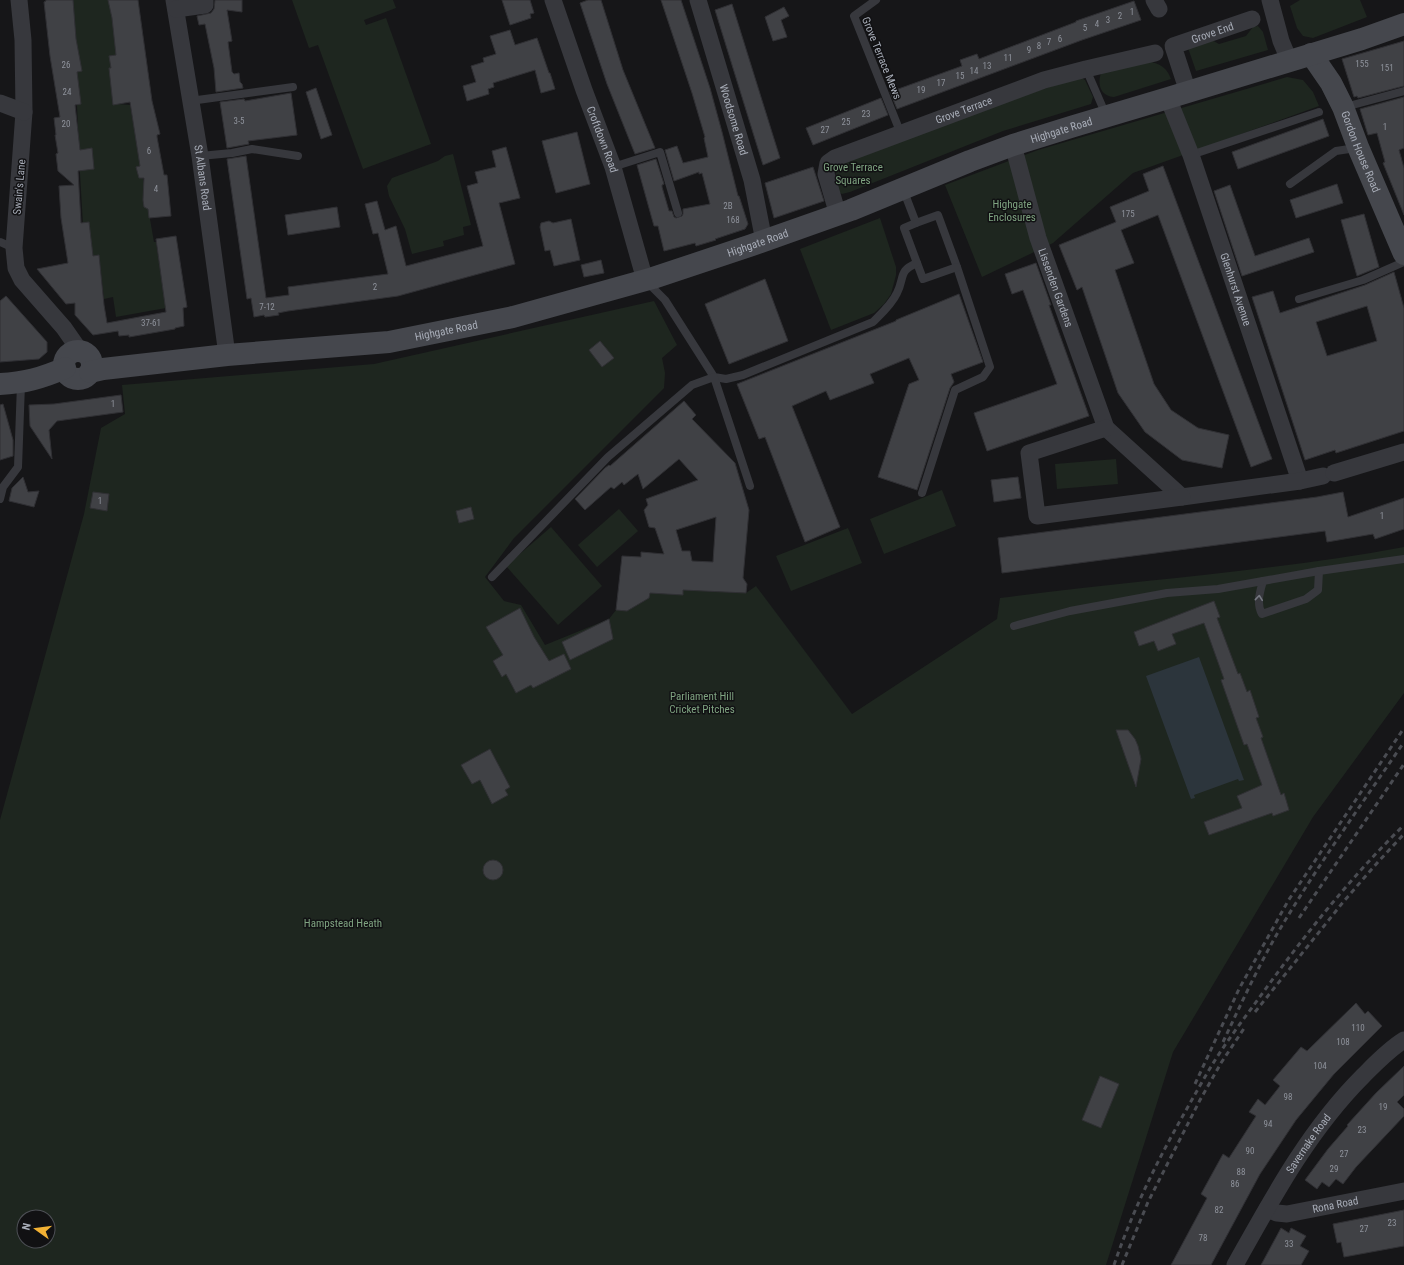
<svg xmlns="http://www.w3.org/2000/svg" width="1404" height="1265" font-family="'Roboto Condensed',sans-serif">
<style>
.green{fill:#1e261f;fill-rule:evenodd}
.water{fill:#2c353c}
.building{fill:#404145;stroke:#303034;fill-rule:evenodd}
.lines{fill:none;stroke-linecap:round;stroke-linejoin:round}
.lane{stroke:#37383d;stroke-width:8}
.street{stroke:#37383d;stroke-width:17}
.secondary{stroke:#45474d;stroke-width:22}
.rail{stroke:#4a4c52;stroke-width:3;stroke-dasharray:5 4;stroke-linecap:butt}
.oneway{stroke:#757881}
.labels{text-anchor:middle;stroke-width:3;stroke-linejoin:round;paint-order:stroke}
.number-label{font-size:9px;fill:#8e929b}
.street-label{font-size:11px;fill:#a8adb8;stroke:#111113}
.park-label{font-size:11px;fill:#7fa381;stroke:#111113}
</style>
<rect width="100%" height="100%" fill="#161618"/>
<g class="green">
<path d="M71 0H113L116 24 118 104 130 105 154 242H156L166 308 116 317 113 297 104 299 99 255 85 258 80 174 74 37Z"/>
<path d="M292 0H393L396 8 364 20 366 25 386 18 431 144 363 169 318 45 309 48Z"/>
<path d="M1300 0H1360L1367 17 1313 38 1303 36 1297 28 1290 6Z"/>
<path d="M1258 26 1263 32 1268 50 1196 71 1188 48 1208 38 1219 44 1246 36 1253 27Z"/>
<path d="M1145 60C1158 64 1166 65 1171 79L1114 97C1101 96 1097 85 1101 73Z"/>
<path d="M1080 77 1085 80 1093 97 1091 104 1003 131 850 192 842 194 839 192C835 178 833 173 842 160L992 106Z"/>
<path d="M1287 77 1303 80 1313 92 1319 106 1133 173 1053 243 982 277 945 185 1038 150Z"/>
<path d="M453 154 471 225 463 227 464 235 443 241 444 246 412 254 405 229 389 196 387 186 392 178 438 161 445 156Z"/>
<path d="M880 218 896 267V275L891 294 884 304 874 313 831 330 800 249Z"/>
<path d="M654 301 677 345 662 358 665 373 664 388 514 538 485 577 504 601 521 605 545 645 609 619 616 610 627 611 649 598 650 593 683 595V590L746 593 756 586 852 714 997 619 1000 598C1135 580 1271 572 1404 547V693L1313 817 1173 1052 1106 1265H0V820L84 514 101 428 125 414 122 385 374 364ZM24 1217H48V1241H24Z"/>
<path d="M1116 459 1118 484 1057 489 1055 464Z"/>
<path d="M942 490 956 526 884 554 870 519Z"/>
<path d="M619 509 638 531 597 567 578 545Z"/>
<path d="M551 527 602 586 558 625 506 566Z"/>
<path d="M848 528 862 563 791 591 776 556Z"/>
</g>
<path class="water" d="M1199 657 1244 780 1239 781 1238 779 1194 795 1195 798 1191 799 1146 676Z"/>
<g class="building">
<path d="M46 0H73L76 39 82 71 77 72 81 104 75 105 80 150 92 148 94 169 78 171 81 223 89 222 93 256 99 255 104 305 107 323 166 312 156 239 176 236 187 307 183 308 184 326 175 328V329L129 337V335L119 336 118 331 93 335 75 315V303L66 304 37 269 68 263 61 218 59 186 74 185 58 171 56 154 58 153 55 135H56L54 118 60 117 50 56 44 2 46 1Z"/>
<path d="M108 0H138L152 101 160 134 157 135V137L164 175H167L171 216 149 218 148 209 144 207 143 200 144 178H139L136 167 140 166 130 102 113 105 109 68H111L109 56 116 55 112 18Z"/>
<path d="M215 0H242V12L227 10 232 41 228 42 232 72 234 74 239 73 240 82 242 84 243 88 216 92 214 68 205 24 199 25 197 16 211 13 214 9Z"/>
<path d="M502 0H530L534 13 530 14 531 18 510 25Z"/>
<path d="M588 0H601L623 70 655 148 635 154 607 84 580 3Z"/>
<path d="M661 0H681L710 88 722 132 738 196H739L748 224 745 229 715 239 716 240 696 246 695 243 664 251 658 226H654L637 165 656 159 664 184 662 185V187L669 211H672L674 217 676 218 682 216 683 214V209L710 204 702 173 699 174V172L674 181 665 150 677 146 683 163 708 157 704 138 705 137 692 93Z"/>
<path d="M1134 1 1141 20 1082 40 897 109 890 92 962 66 960 60 977 54 979 59 1076 22V21Z"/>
<path d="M732 4 780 158 763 165 715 10Z"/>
<path d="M784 7 789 16 781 20 787 37 773 41 765 17Z"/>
<path d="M510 30 515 45 537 38 549 73H550L555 89 541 93 535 70 493 83 494 87 488 89 489 94 467 101 463 86 476 82 471 66 484 62 483 58 496 54 490 36Z"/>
<path d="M1404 41V86L1358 98 1357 96 1354 97 1342 59Z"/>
<path d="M316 88 332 135 321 139 306 92Z"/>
<path d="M291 93 297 135 248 141 249 144 227 148 220 102 244 99 245 101Z"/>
<path d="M1404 97V148L1399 150 1404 168V215L1383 163 1385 162 1377 133 1368 135 1360 109Z"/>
<path d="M881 98 888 115 813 145 806 128Z"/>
<path d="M1323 119 1329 136 1238 169 1232 152Z"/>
<path d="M577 132 590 184 556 193 542 141Z"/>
<path d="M506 147 520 198 499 203 515 264 398 296 288 311 278 313 279 315 265 317 264 315 254 317 251 298 247 299 227 159 246 156 266 298 289 295 288 287 388 274 378 233 373 234 365 204 377 201 385 230 396 226 406 266 483 246 467 186 478 183 475 172 496 167 492 151Z"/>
<path d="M1163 166 1272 459 1251 467 1158 215 1121 230 1134 263 1115 270 1154 384 1171 410 1198 428 1229 435 1222 468 1182 460 1145 432 1118 393 1082 287 1077 290 1059 245 1116 222 1110 207 1149 191 1143 174Z"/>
<path d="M813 167 824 201 774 218 765 183Z"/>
<path d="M1337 184 1343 203 1296 218 1290 200Z"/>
<path d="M1230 185 1255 256 1309 238 1314 252 1242 276 1214 191Z"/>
<path d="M337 207 340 227 288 235 285 215Z"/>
<path d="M1364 214 1379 267 1357 276 1341 220Z"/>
<path d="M571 219 580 260 554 266 550 250 545 251 540 227 541 223 549 221 553 223Z"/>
<path d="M601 260 604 273 584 277 581 265Z"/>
<path d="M1036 263 1051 305H1049L1089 416 987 451 974 413 1057 384 1023 290 1012 294 1005 274Z"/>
<path d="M1394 272 1404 308V431L1336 453 1335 450 1305 460 1252 297 1273 291 1280 313 1365 285ZM1367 306 1377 341 1327 356 1316 322Z"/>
<path d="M765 279 788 341 729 364 705 304Z"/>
<path d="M959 294 983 362 951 374 954 382 950 388 917 490 878 477 909 384 919 380 909 358 870 374 874 383 830 400 826 391 792 406 840 527 805 542 765 437 759 439 737 384 896 321V320Z"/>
<path d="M6 296 47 342V352L39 359 0 362V301Z"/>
<path d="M600 341 614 358 602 367 589 350Z"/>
<path d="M121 395 123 412 57 421 49 430 52 459 30 426 29 405 54 404Z"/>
<path d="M684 401 696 415 692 419 735 463 749 510 743 578 747 584 746 593 683 590V595L650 593 649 598 627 611 616 610 622 556 641 557V552L664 554 655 528 649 527 644 510 648 505 646 499 698 480 679 459 643 489 638 474 624 485 622 482 614 489 611 487 585 510 575 499 605 468 609 465 610 466ZM716 517 713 562 692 561 690 551H682L676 530Z"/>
<path d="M3 404 13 440V456L0 460V405Z"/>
<path d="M23 477 28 492 39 491 34 507 9 501 12 488Z"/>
<path d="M1018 477 1021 498 994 502 991 480Z"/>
<path d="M93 492 109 494 107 511 90 508Z"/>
<path d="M1343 492 1348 517 1404 498V529L1375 539 1373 534 1327 542 1325 531 1002 573 998 538 1317 497Z"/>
<path d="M471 507 474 519 459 523 456 511Z"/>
<path d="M1214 601 1220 617 1217 618 1238 674 1240 673 1247 692 1250 690 1259 717 1256 718 1263 737 1261 738 1281 795 1284 793 1289 810 1273 816 1272 813 1209 835 1204 822 1242 808 1237 796 1262 785 1247 744 1244 745 1221 680 1224 679 1204 623 1172 634 1176 644 1158 651 1154 641 1139 646 1134 632Z"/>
<path d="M520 608 534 637 549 661 564 654 571 669 533 688 531 685 516 693 506 674 502 677 493 661 503 655 486 627Z"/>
<path d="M609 619 613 639 570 660 562 642Z"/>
<path d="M1116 730H1128L1135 739 1138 746 1141 759 1136 787Z"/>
<path d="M490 749 510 787 505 790 508 795 492 804 480 780 472 784 461 765Z"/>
<circle cx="493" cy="870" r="10"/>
<path d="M1356 1003 1365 1014 1368 1011 1382 1026 1334 1074 1296 1120 1260 1174 1211 1265H1171L1207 1198 1201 1194 1223 1154 1229 1158 1256 1116 1249 1112 1258 1099 1265 1105 1280 1086 1273 1080 1301 1047 1307 1051Z"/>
<path d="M1404 1066V1095L1397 1102 1404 1109V1116L1356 1167 1343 1184 1336 1179 1329 1187 1322 1182 1317 1189 1305 1180 1328 1149 1348 1126 1347 1125 1376 1093Z"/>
<path d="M1100 1076 1119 1084 1101 1128 1082 1120Z"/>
<path d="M1404 1210V1246L1344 1257 1341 1242 1337 1243 1333 1224Z"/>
<path d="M1281 1228 1289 1233 1291 1228 1306 1236 1300 1246 1309 1251 1301 1265H1261Z"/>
</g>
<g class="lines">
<g class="lane">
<path d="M876 0 854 16 901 134"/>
<path d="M1086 69 1106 115"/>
<path d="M190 101 293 87"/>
<path d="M1345 107 1404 91"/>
<path d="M1191 155 1319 112"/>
<path d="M200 156 232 153 252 149 298 156"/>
<path d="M613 167 660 152 678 213"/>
<path d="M1290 184 1336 151 1356 148"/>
<path d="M903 189 916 223 938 215 957 267 990 367 983 377 955 390 922 493"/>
<path d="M0 242 14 248"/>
<path d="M917 263 923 279 957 267"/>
<path d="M647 282 665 300 714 377 726 379 743 375 873 322C882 313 892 304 897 293 905 277 898 271 917 263L904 228 916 223"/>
<path d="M1299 299 1363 280 1404 262"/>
<path d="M0 499 3 487 18 467 21 384"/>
<path d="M492 577 608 457 692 385 714 377 750 486"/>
<path d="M1263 581C1260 592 1256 603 1262 614L1306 599 1318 590 1319 571"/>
<path d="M1014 626 1070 611 1167 593 1218 589 1319 571 1404 559"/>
</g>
<g class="street">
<path d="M19 0 23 40 24 112 14 248 16 268 22 280 64 328 80 351"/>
<path id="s1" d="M174 0 200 156 227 355"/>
<path id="s2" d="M553 0 584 90 613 167 645 280"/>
<path id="s3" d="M698 0 752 180 764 241"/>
<path d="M1154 0 1159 9"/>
<path d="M1270 0 1281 41 1289 60"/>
<path d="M176 9 205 5V0"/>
<path id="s4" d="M1188 92 1173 46 1252 19"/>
<path id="s5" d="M1168 98 1191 155 1300 481"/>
<path d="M0 103 24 112"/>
<path id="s6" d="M1013 145 1038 238 1106 428 1182 497 1300 481 1323 476"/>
<path id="s7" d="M838 215 826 174 828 163 835 158 1044 80 1086 69 1155 53"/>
<path d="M1106 428 1029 453 1037 516 1182 497"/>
<path d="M1334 473 1404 452"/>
<path id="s8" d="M1267 1209 1277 1213 1287 1214 1404 1191"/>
<path id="s9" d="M1235 1265C1272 1199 1308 1131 1363 1076 1376 1063 1388 1050 1404 1040"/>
</g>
<g class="secondary">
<path id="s10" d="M1311 54 1331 83 1343 107 1358 147 1404 254"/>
<circle cx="78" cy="365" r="14"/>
<path id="s11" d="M90 372 103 369 227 355 389 342 513 317 653 278 752 245 851 210 970 161 1013 145 1074 126 1168 98 1362 39 1404 24"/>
<path d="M0 384C24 383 42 378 65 368"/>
</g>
<g class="rail">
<path d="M1299 918 1404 764"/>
<path d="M1255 1012 1344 901 1378 862 1404 834"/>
<path d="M1223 1042C1240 1006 1257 969 1277 934 1316 868 1361 805 1404 742"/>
<path d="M1195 1084 1239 989 1288 901 1404 728"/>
<path d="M1114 1265C1132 1212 1157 1161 1185 1112 1194 1096 1203 1080 1212 1065 1226 1042 1243 1020 1259 998 1303 937 1350 878 1404 825"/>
<path d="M1122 1265 1148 1202 1200 1100 1221 1063 1245 1027"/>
</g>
</g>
<defs><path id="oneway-chevron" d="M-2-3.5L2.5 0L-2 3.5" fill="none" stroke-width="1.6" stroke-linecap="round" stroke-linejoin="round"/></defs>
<use class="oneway" href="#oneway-chevron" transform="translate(1259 598) rotate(-84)"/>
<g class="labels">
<g class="number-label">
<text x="1132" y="15">1</text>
<text x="1120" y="19">2</text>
<text x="1108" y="23">3</text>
<text x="1097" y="27">4</text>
<text x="1085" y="31">5</text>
<text x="1060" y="42">6</text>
<text x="1049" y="45">7</text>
<text x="1039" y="49">8</text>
<text x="1029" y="53">9</text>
<text x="1008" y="61">11</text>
<text x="1362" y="67">155</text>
<text x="66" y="68">26</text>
<text x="987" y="69">13</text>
<text x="1387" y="71">151</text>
<text x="974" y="74">14</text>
<text x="960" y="79">15</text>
<text x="941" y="86">17</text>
<text x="921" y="93">19</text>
<text x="67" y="95">24</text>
<text x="866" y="117">23</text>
<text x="239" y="124">3-5</text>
<text x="846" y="125">25</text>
<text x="66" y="127">20</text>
<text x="1385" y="130">1</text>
<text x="825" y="133">27</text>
<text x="149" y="154">6</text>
<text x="156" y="192">4</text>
<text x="728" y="209">2B</text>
<text x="1128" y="217">175</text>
<text x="733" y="223">168</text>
<text x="375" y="290">2</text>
<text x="267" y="310">7-12</text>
<text x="151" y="326">37-61</text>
<text x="113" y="407">1</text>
<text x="100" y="504">1</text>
<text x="1382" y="519">1</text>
<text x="1358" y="1031">110</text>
<text x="1343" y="1045">108</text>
<text x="1320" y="1069">104</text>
<text x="1288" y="1100">98</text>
<text x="1383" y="1110">19</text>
<text x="1268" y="1127">94</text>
<text x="1362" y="1133">23</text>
<text x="1250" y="1154">90</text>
<text x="1344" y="1157">27</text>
<text x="1334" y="1172">29</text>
<text x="1241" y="1175">88</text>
<text x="1235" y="1187">86</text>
<text x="1219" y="1213">82</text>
<text x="1392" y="1226">23</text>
<text x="1364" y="1232">27</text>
<text x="1203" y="1241">78</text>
<text x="1289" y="1247">33</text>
</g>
<g class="street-label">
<text dy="4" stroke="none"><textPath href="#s4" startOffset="90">Grove End</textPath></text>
<text transform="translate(882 58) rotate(68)" y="4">Grove Terrace Mews</text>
<text dy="4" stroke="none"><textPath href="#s7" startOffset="200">Grove Terrace</textPath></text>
<text dy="4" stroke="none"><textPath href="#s3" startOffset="125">Woodsome Road</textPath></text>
<text dy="4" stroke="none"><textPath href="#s11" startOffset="1007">Highgate Road</textPath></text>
<text dy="4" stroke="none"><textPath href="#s2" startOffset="148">Croftdown Road</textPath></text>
<text dy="4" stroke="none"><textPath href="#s10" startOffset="110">Gordon House Road</textPath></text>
<text dy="4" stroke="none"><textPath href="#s1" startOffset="180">St Albans Road</textPath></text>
<text transform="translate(19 187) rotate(-85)" y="4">Swain's Lane</text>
<text dy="4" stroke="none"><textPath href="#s11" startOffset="683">Highgate Road</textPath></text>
<text dy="4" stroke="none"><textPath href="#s6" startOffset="149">Lissenden Gardens</textPath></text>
<text dy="4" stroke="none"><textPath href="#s5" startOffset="203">Glenhurst Avenue</textPath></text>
<text dy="4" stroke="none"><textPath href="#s11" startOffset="359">Highgate Road</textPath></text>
<text dy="4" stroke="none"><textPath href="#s9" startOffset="142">Savernake Road</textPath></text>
<text dy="4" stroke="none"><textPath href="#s8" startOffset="70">Rona Road</textPath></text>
</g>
<g class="park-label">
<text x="853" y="171">Grove Terrace<tspan x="853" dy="13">Squares</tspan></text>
<text x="1012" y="208">Highgate<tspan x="1012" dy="13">Enclosures</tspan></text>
<text x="702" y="700">Parliament Hill<tspan x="702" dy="13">Cricket Pitches</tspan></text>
<text x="343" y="927">Hampstead Heath</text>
</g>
</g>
<g transform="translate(36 1229) rotate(284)"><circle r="19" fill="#111113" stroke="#4d4f55"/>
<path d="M0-3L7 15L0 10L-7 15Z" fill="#f2b134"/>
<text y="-6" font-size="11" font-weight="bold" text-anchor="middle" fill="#a8adb8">N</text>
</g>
</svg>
